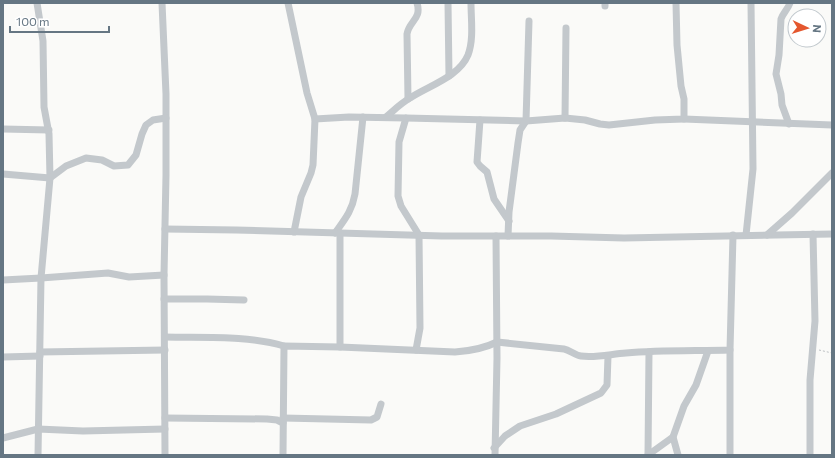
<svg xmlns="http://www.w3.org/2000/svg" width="835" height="458" font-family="Commissioner,sans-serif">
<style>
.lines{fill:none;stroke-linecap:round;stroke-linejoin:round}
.path{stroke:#bbbfc2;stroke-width:1;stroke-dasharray:2 2;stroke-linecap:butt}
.street{stroke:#c3c8cc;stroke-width:7}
</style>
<rect width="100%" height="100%" fill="#fafaf8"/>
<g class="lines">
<path class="path" d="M819 350 832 353"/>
<g class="street">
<path d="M37 3 43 41 44 107 49 134 50 178 41 278 38 455"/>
<path d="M162 3 166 94V175L164 275 165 455"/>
<path d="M288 3 307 93 315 119 313 165 311 173 301 197 294 232"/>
<path d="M448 3 449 76"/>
<path d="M605 6V3"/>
<path d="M408 99 407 34C409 21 422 19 417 3"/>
<path d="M386 117C393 111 401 103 410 98 428 86 459 77 468 55 474 39 471 20 471 3"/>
<path d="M406 118 399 142 398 196 401 206 419 235 420 328 416 350"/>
<path d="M565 118 566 28"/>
<path d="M315 119 349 117 406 118 526 121 565 118 585 120 600 124 609 125 655 120 684 119V99L681 86 677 45 676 3"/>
<path d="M684 119 832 125"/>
<path d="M480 120 477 162 480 166 487 172 494 199 509 221"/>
<path d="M789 124 782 105 781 94 776 74 779 55 781 19C783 13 788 9 790 3"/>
<path d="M3 129 49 130"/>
<path d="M3 174 50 178 66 166 86 158 102 160 114 166 128 165 136 155 142 134 146 125 153 120 166 118"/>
<path d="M165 229 236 230 442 236H551L624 238 832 234"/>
<path d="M335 233C345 219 352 211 355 194L363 117"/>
<path d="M746 235 753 169 751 3"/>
<path d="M767 235 792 213 832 173"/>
<path d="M508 236 509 212 518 143 520 130 526 121 529 21"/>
<path d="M3 280 41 278 108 273 129 277 164 275"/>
<path d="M164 299H207L244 300"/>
<path d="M165 337C203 338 247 335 284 346"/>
<path d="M340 347V233"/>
<path d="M40 352 165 350"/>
<path d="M3 357 40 356"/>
<path d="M165 418 267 419 277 420 283 423"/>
<path d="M283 418 371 420 377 417 381 404"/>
<path d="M673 437 678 455"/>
<path d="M3 438 38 429 83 431 165 429"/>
<path d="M494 448 505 436 520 426 556 414 601 393 607 385 608 356"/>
<path d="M283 455 284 346 340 347 455 352C470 351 483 349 497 342L564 349C570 350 574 355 581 356 596 358 611 354 626 353 660 350 696 351 730 350L733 235"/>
<path d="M495 455 497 358 496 236"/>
<path d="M648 455 673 437 684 406 696 385 708 351"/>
<path d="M648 455 649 352"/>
<path d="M730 455V350"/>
<path d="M810 455V380L815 321 813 234"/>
</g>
</g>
<rect width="835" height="458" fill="none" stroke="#657683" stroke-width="8"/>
<g transform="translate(807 28) rotate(94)"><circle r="19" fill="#ffffff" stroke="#c1c8cd"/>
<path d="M0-3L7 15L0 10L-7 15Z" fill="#e4572e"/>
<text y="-6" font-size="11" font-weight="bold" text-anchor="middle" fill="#657683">N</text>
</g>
<path d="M10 26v6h99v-6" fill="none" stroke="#657683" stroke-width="2"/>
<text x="16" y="26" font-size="12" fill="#657683" stroke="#ffffff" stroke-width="3" paint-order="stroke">100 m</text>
</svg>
